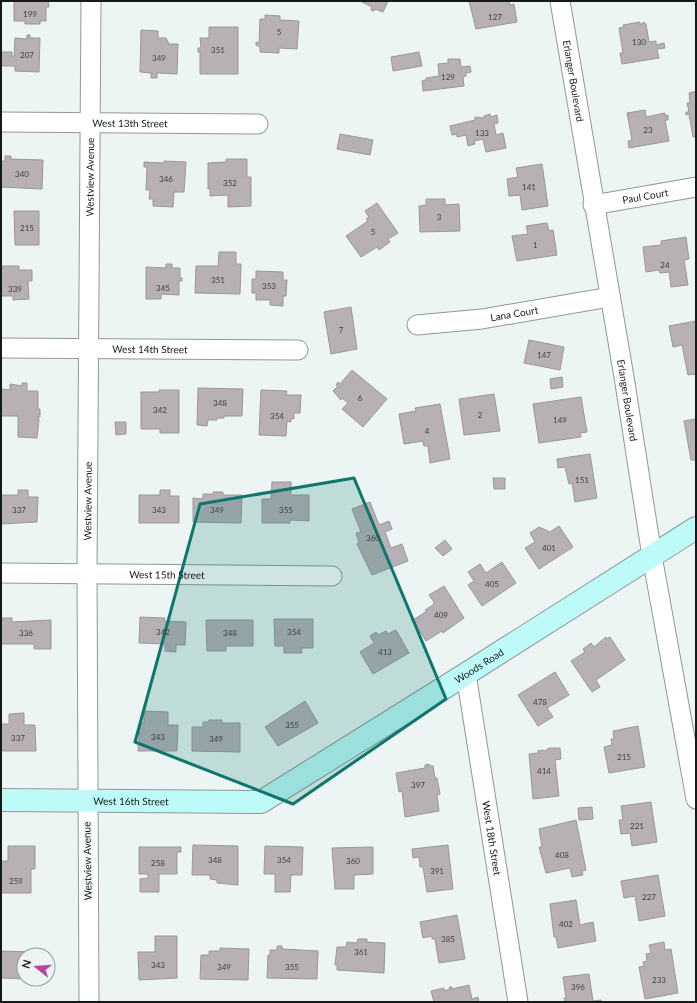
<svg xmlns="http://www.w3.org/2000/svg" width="697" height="1003" font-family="Lato,sans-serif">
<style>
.building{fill:#b7b1b6;stroke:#9c969b}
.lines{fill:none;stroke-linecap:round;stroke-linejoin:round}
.street-casing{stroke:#8f9897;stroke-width:21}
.secondary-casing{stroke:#8f9897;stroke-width:24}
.street{stroke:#fff;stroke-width:19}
.secondary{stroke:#befbf8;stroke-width:22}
.marked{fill:#0f766e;fill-opacity:0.2;stroke:#0f766e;stroke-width:3;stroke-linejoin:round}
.labels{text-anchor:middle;stroke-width:3.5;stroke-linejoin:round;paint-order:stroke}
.number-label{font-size:8px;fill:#3e3f40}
.street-label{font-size:10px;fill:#151918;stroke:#ecf5f4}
</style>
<rect width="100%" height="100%" fill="#ecf5f4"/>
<g class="building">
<path d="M14 1H48L49 7H46V21H40V24H25V21H14Z"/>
<path d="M360 1H388L383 12 375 9 374 11 371 10 372 7Z"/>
<path d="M469 1H509L510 5 514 4 517 22 476 29Z"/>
<path d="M265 15 280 16V20L299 21 297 49 279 48V53L260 52V47L256 45V42L259 43 260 19H265Z"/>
<path d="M640 22V25L644 22 646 24 649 42 656 41V45L664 43 665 48 657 49 659 58 622 64 620 53H623L619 28 624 27 623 25Z"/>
<path d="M209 27H238V74H200V52H198V48H201L200 38H209Z"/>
<path d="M141 30 158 31V38H166L169 44H178L177 74 157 73V78H151V73L140 72Z"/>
<path d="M27 35H30V38H40L39 72 15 71V66H1V52H12V57H14L15 38 27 39Z"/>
<path d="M419 52 422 66 393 71 391 57Z"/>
<path d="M448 59H460L461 67 470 66 471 72 466 73V76L463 77 464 86 423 91 422 81 426 80V78L439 76 438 64 448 63Z"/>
<path d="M696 91V137H693L689 114 686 115V112H689L687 103H690L689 93Z"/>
<path d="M645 110 646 117 665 113V116L668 115V120H665L669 141 629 148 628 141 632 140 627 113Z"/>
<path d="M490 114 491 117 497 115 498 123 494 124 496 135 503 133 506 148 486 152 483 139 474 141 475 144 468 146 466 135 457 137V134L452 135 450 126 475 120V117L484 118V116Z"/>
<path d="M340 134 373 140 370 155 337 149Z"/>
<path d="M5 156H11V159L43 160 42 189 1 187V161H5Z"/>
<path d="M226 159H247V177H251V206L228 207V195L210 196V189H208V163L226 162Z"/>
<path d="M164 161 186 162 184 192H174L173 207 153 206V199H149L150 190H146L147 167H144V162L164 163Z"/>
<path d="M542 164 548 206 522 210 520 195 509 196 507 179 518 177 516 168Z"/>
<path d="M426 199H445V205L459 204 460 231 420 232 419 206 426 205Z"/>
<path d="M377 203 398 233 388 239 390 242 379 250 377 247 361 257 346 236 368 221 366 219 369 217 365 211Z"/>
<path d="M14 211H39V245H15Z"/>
<path d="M547 223 549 231 553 230 557 255 517 261 512 236 528 234 526 226Z"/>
<path d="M686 237 689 259 684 260 688 285 671 287 669 272 660 273 659 270 646 272 643 247 661 245V241Z"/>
<path d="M219 252H236V264H241L240 294 195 293 196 266H218Z"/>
<path d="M166 264H172V268H180V278H182V281H179V295L161 294V299H146V267L166 268Z"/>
<path d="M1 266H19V270H32V281H28L29 299 13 300V296H1Z"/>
<path d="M256 271 283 272V280H287L286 296H283V306L270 305V300H256V293H252V279H256Z"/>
<path d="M351 307 357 349 331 354 324 312Z"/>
<path d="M696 321V374L688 375 682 345 673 347 669 326Z"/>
<path d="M529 340 564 347 560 370 524 363Z"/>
<path d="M352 370 387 399 363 427 342 409 348 403 342 398 341 400 333 391 338 386 336 385 338 382 340 384Z"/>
<path d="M562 377 563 387 551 389 550 379Z"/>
<path d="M22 383H27V391H38V409H40V417H37L39 419 37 438 18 437V416H1V389L10 390V384L22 386Z"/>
<path d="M198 388 243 389 242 416H224V418H217V420H208L207 426 197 425Z"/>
<path d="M159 390H179V433H160V429H141V392H159Z"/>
<path d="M261 390 287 391 286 395H301L300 413H294V419L291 418V422L287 421 286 436 259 435Z"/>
<path d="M494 394 500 431 464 435 459 399Z"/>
<path d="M581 397 587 432 580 433 581 437 539 443 533 404Z"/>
<path d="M440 404 450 459 430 463 428 446H424L423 441 404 444 399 414 416 411 415 408Z"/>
<path d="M696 419V460H691L684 421Z"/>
<path d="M115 422H126V434L116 435Z"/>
<path d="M590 454 597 498 575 502 572 483 569 484 565 467 558 468 557 459Z"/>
<path d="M493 478H505V489H494Z"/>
<path d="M272 482H291V495H309V521L290 520V523H262V499H271Z"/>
<path d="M18 490H28V497H38L37 522 1 524V495H18Z"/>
<path d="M160 490H170V496H179V523H139V495H160Z"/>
<path d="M213 492H223V495H242L241 523 193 522V498L203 499V494H213Z"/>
<path d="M370 502 379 525 389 521 392 529 385 532 391 548 402 544 408 561 372 575 357 544 359 543 356 533 361 532 352 509Z"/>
<path d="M559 526 573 547 539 569 525 548 535 542 530 533 539 527 550 532Z"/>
<path d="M445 540 452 549 443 556 435 548Z"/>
<path d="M502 562 516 583 482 606 468 585 474 581 468 572 480 564 486 573Z"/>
<path d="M444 586 464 618 443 633 442 631 426 641 413 620 427 611 425 610 433 605 434 602 429 595Z"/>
<path d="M140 617 165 618 164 621 186 622 185 645H176V652L165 651V644L139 643Z"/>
<path d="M1 618H12V622L51 620V649H34V644H1Z"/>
<path d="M274 619H313V648H301L302 653H284V646H275Z"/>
<path d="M206 620H253V646H226V651H207Z"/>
<path d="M396 630 409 653 373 674 360 652 374 643 370 636 376 632 378 635 386 631 388 634Z"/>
<path d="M606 637 607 639 610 637 625 660 596 680 600 687 592 692 571 661 585 652 583 649 591 643 594 647Z"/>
<path d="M555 672 569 695 547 708 553 717 538 726 518 695Z"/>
<path d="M305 701 318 723 278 746 265 727Z"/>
<path d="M144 711 168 712V725H178L177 751H138L140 723H144Z"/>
<path d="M24 713V725H35L36 751H1V724H9V714Z"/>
<path d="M209 720H222V723H240V752L192 751V727H203V722H209Z"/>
<path d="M638 726 645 767 609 773 604 747 612 745 611 739H614L613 731Z"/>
<path d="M550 748H560L561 759 555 760 559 796 533 799 529 754 538 753V750L541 752V750L547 751V749Z"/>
<path d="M429 764 430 766H433L435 778H437L440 794 437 795 439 811 405 817 402 791 399 792 396 773 425 768V765Z"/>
<path d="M651 802 657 842 632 846 630 833 621 834 619 820H623L621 806Z"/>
<path d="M592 807 593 819 579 820 578 808Z"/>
<path d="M576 820 586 870 582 871 583 875 572 877 570 868 546 873 539 847H542L539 829Z"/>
<path d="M193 845 238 846V885L217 883V880L210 879V875H192Z"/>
<path d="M448 845 453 889 427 892 423 867H420L419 857 413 858 412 849Z"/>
<path d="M8 846H35V869H31V893H1V861H8Z"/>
<path d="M265 846 303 847 302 875H291L290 892H275V874H264Z"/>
<path d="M139 847H181V852H177V874H159V892H140V879L148 878V874H139Z"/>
<path d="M373 847V874L354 875V889H335L332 848Z"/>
<path d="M658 875 665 916 639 921 635 896 624 898 621 881Z"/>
<path d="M576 900 580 925 593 922 596 941 558 948 556 937H554L550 904Z"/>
<path d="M457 915 465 959 439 963 435 939H432V936L423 938 420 922Z"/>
<path d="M155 936H177V978L139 980 138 952H155Z"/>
<path d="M358 939H367V942L385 943 384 973 337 970V965H335L337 947H346L347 942 357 943Z"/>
<path d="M664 942 665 950 671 949 678 993 645 999 639 967 644 966 643 962 647 961 646 954 651 953 649 945Z"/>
<path d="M277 946H282V949L318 951 317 979 267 978 268 955H270V950H277Z"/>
<path d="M220 948 249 949 248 980 200 979 201 955H209V951H220Z"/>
<path d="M1 951 32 952V955H24V979L1 978Z"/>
<path d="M589 974 593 1001 601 1000V1002H565L564 998H566L563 977Z"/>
<path d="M469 985 472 999 478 997 479 1002H434L431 991 444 988V991L450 989 449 987H452V989Z"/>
</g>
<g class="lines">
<g class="street-casing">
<g id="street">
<path id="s1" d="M560 1 624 377 652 556 696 799"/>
<path id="s2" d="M1 122 258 124"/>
<path id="s3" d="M593 205 696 187"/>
<path id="s4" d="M417 325 482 319 610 297"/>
<path id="s5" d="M1 348 298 350"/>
<path id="s6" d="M1 573 332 576"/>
<path id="s7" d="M466 674 518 1002"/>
<path id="s8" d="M89 1002 87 573 91 1"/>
</g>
</g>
<g class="secondary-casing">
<g id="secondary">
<path id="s9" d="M1 800 261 802 466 674 696 528"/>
</g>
</g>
<use href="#street" class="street"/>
<use href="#secondary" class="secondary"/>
</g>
<path class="marked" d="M354 478 446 699 293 804 135 742 200 504Z"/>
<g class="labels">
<g class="number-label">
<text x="30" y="17">199</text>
<text x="495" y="20">127</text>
<text x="279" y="35">5</text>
<text x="639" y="45">130</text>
<text x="218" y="53">351</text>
<text x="27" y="58">207</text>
<text x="159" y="61">349</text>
<text x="448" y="80">129</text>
<text x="648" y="133">23</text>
<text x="482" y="136">133</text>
<text x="22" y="177">340</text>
<text x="166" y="182">346</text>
<text x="230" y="186">352</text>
<text x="529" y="190">141</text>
<text x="439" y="220">3</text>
<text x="27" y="231">215</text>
<text x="373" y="235">5</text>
<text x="535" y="248">1</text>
<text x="665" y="268">24</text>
<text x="218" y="283">351</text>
<text x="269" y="289">353</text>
<text x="163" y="291">345</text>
<text x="15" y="292">339</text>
<text x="341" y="333">7</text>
<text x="544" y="358">147</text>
<text x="360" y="401">6</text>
<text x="220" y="406">348</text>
<text x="160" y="413">342</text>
<text x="480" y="418">2</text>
<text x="277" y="419">354</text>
<text x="560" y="423">149</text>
<text x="427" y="434">4</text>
<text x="582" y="483">151</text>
<text x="19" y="513">337</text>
<text x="159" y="513">343</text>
<text x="217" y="513">349</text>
<text x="286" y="513">355</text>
<text x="373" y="541">360</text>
<text x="549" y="551">401</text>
<text x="492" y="587">405</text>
<text x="441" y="618">409</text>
<text x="163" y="635">342</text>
<text x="294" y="635">354</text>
<text x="26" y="636">336</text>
<text x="230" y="636">348</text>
<text x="385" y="655">413</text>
<text x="540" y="705">478</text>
<text x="292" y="728">355</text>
<text x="158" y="740">343</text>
<text x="18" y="741">337</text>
<text x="216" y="742">349</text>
<text x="624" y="760">215</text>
<text x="544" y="774">414</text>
<text x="418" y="788">397</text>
<text x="637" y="829">221</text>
<text x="562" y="858">408</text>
<text x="215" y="863">348</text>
<text x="284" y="863">354</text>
<text x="353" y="864">360</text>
<text x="158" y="866">258</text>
<text x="437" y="874">391</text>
<text x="16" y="884">259</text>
<text x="649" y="900">227</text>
<text x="566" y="927">402</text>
<text x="448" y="942">385</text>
<text x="361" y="955">361</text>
<text x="158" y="968">343</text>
<text x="224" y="970">349</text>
<text x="292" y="970">355</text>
<text x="659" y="983">233</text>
<text x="578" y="990">396</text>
</g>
<g class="street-label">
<text dy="4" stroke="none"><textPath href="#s1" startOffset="81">Erlanger Boulevard</textPath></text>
<text dy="4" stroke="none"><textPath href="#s2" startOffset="129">West 13th Street</textPath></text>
<text dy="4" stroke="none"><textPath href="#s8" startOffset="825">Westview Avenue</textPath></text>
<text dy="4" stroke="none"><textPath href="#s3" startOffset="53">Paul Court</textPath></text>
<text dy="4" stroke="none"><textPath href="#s4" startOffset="98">Lana Court</textPath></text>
<text dy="4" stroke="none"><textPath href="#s5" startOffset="149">West 14th Street</textPath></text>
<text dy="4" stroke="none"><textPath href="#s1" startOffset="405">Erlanger Boulevard</textPath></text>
<text dy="4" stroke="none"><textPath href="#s8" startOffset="501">Westview Avenue</textPath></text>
<text dy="4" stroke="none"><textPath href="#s6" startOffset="166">West 15th Street</textPath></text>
<text dy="4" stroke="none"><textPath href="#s9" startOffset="517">Woods Road</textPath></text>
<text dy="4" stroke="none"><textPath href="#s9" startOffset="130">West 16th Street</textPath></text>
<text dy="4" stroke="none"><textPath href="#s7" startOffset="166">West 18th Street</textPath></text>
<text transform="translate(87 861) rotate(-91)" y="4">Westview Avenue</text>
</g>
</g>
<rect width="697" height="1003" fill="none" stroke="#151918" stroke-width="4"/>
<g transform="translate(36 967) rotate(287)"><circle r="19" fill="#ecf5f4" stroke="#969d9c"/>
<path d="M0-3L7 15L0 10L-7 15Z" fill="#b446a3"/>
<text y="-6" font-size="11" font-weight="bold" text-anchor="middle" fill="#151918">N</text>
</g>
</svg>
